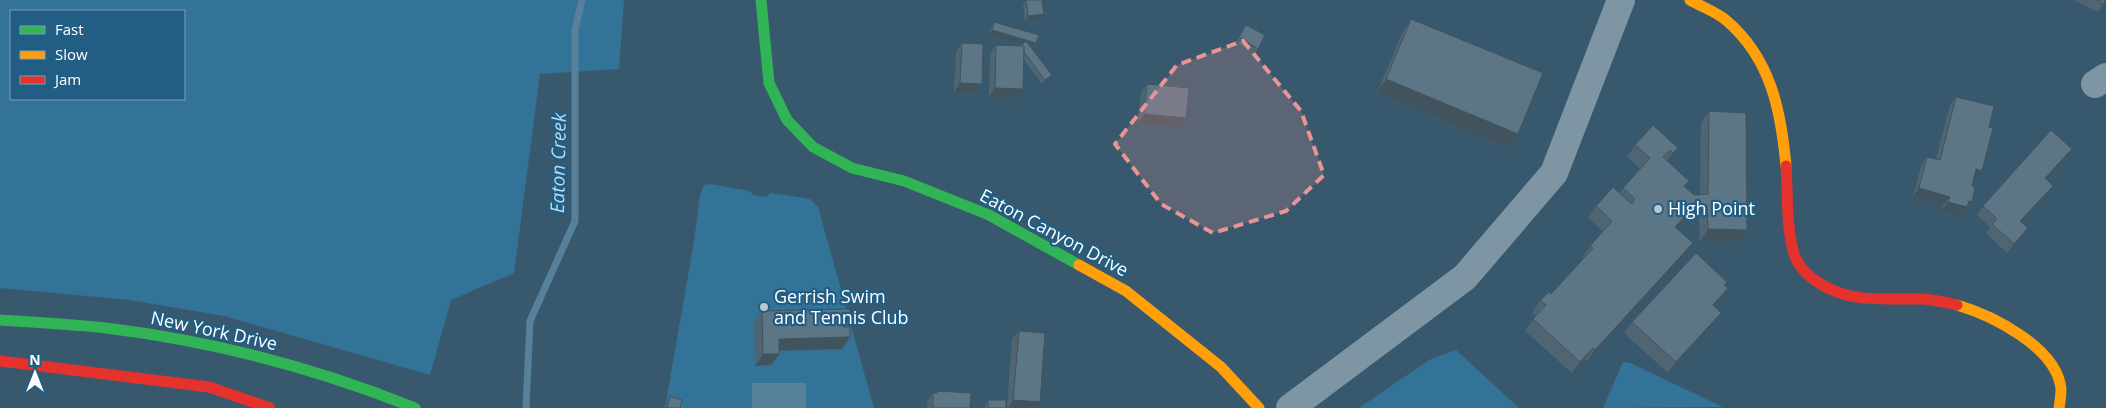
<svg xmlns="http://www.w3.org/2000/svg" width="2106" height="408" font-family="'Open Sans',sans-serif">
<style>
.green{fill:#337398;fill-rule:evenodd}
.water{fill:#57809a}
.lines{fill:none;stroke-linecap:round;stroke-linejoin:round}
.stream{stroke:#57809a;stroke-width:7}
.street{stroke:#7e95a3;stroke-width:28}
.fast{stroke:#30b455;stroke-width:11}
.slow{stroke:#ff9f0a;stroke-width:11}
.jam{stroke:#e5322d;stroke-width:11}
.wall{fill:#506572}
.shaded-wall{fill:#41535d}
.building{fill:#5d7685;stroke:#41535d}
.marked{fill:#ea9494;fill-opacity:0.2;stroke:#ea9494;stroke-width:4;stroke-dasharray:10 6;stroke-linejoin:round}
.poi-dot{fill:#b9c5cc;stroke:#225e83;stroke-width:2}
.labels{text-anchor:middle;stroke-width:4.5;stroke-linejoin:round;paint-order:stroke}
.poi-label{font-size:18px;fill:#fff;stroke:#225e83;text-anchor:start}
.street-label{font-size:18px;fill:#fff;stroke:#225e83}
.water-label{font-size:19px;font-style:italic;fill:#b6dbf0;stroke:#225e83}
</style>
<rect width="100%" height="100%" fill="#38596d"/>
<g class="green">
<path d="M0 0H624L619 69 540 74 514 273 451 300 430 375 224 316 130 300 0 288ZM11 11H184V99H11Z"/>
<path d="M710 184 750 191 753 195 766 197 771 193 810 199 818 207 874 408H665L694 241 700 194 704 185Z"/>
<path d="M1456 350 1519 408H1359L1429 360Z"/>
<path d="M1623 362 1630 363 1723 407 1603 408Z"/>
</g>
<rect class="water" x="752" y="383" width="54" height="25"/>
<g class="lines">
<path class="stream" d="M526 408 530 321 575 221V30L582 0"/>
<g class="street">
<path d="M2095 84 2106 77"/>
<path d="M1290 408 1465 277 1554 173 1621 0"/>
</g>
<g class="fast">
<path d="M761 0 769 83 787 120 813 147 852 168 904 181 989 215 1079 265"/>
<path d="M0 320C35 322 71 324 106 328 212 341 316 368 415 408"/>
</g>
<g class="slow">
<path d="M1690 0C1702 7 1717 12 1727 21 1771 59 1781 111 1786 166"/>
<path d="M1079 265 1126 291 1221 367 1259 408"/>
<path d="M1957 305C1991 315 2057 347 2061 389 2061 395 2060 402 2059 408"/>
</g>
<g class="jam">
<path d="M1786 166C1788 194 1786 227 1794 254 1798 266 1808 276 1819 283 1851 304 1886 298 1923 299 1934 300 1945 302 1957 305"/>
<path d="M0 361 209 387 270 408"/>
</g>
</g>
<g class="wall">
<path d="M1026 0 1041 19 1025 21 1023 5Z"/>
<path d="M2074 0H2106L2098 12Z"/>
<path d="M1411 19 1508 148 1377 93 1402 33Z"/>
<path d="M994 22 1036 43 1033 47H1031L1052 75 1048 80 1042 84 1024 60 1023 89 1017 98 989 97 990 54 996 45 1020 46 1022 44 989 35 991 27Z"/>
<path d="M1246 25 1258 49 1255 53 1236 42Z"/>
<path d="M962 43 982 84 976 93 954 92 956 52Z"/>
<path d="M1147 84 1186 118 1180 127 1138 123 1141 92Z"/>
<path d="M1956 97 1976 180 1974 179 1972 186V202L1961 216 1942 211 1943 206 1913 197 1921 166 1927 157 1936 159 1950 105Z"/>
<path d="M1709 111 1739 241H1700L1699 216H1688L1677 228 1685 255 1586 362 1585 359 1572 373 1525 331 1536 316 1532 313 1540 301 1551 294 1584 259 1582 257 1590 246 1603 231 1588 218 1596 206 1619 193 1640 169 1627 157 1635 145 1678 148 1668 161 1685 187 1694 195 1700 194 1701 123Z"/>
<path d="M2066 158 2046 179 2053 186 2047 194 2021 222 2022 237 2007 253 1986 233 1990 227 1977 215 1983 206Z"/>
<path d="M1727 282 1725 286 1728 288 1719 300 1714 306 1721 313 1713 324 1668 373 1624 333 1632 322Z"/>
<path d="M762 311 850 318 843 327 850 337 842 349 779 350V354L771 365 755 366 754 323Z"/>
<path d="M1019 331 1035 408H1007L1012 339Z"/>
<path d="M937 391 970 408H927V402L933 393H935Z"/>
<path d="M670 396 680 408H665L667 401Z"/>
<path d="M988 400 1006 408H985V405Z"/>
</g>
<g class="shaded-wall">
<path d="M1044 14 1041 19 1025 21 1028 16Z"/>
<path d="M992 30 1036 43 1033 47 989 35Z"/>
<path d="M1052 75 1048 80 1042 84 1045 80Z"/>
<path d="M1386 79 1518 134 1508 148 1377 93Z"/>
<path d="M960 83 982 84 976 93 954 92Z"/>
<path d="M995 88 1023 89 1017 98 989 97Z"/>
<path d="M1144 114 1186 118 1180 127 1138 123Z"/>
<path d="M1678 148 1670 159 1665 164 1673 153Z"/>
<path d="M2072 149 2066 158 2039 187 2045 178Z"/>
<path d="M1976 169 1982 171 1976 180 1970 178Z"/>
<path d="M2053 186 2047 194 2014 230 2020 221Z"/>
<path d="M1919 188 1950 197 1943 206 1913 197Z"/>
<path d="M1969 201 1972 202 1961 216 1942 211 1948 202Z"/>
<path d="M1696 204 1707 205 1699 216H1688L1667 239 1675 227Z"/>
<path d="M2028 228 2022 237 2007 253 2014 244Z"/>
<path d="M1708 229 1747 230 1739 241H1700Z"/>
<path d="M1693 243 1685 255 1586 362 1595 350Z"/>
<path d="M1728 288 1719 300 1704 316 1713 305Z"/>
<path d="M1721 313 1713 324 1668 373 1676 362Z"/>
<path d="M843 318H850L841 330Z"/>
<path d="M850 337 842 349 771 351 779 339Z"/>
<path d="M1593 348 1585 359 1572 373 1580 362Z"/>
<path d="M763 354H779L771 365 755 366Z"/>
<path d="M1013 400 1040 402 1035 408H1008Z"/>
</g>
<g class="building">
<path d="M1026 0H1042L1044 14 1028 16Z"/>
<path d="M2097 0H2106L2104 4Z"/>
<path d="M1411 19 1543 73 1518 134 1386 79Z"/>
<path d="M994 22 1039 35 1036 43 992 30Z"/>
<path d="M1246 25 1265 35 1258 49 1239 37Z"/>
<path d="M1026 41 1052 75 1045 80 1024 52V46H1020Z"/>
<path d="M962 43 983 44 982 84 960 83Z"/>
<path d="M996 45 1024 46 1023 89 995 88Z"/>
<path d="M1147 84 1189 88 1186 118 1144 114Z"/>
<path d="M1956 97 1994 106 1989 127 1993 128 1982 171 1976 169 1972 186 1975 188 1972 202 1969 201 1967 207 1948 202 1950 197 1919 188 1927 157 1940 160Z"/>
<path d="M1709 111 1746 113 1747 230 1708 229 1707 205 1696 204 1675 227 1693 243 1595 350 1593 348 1580 362 1533 319 1546 305 1540 301 1549 292 1551 294 1593 248 1590 246 1612 221 1596 206 1613 187 1632 204 1635 199 1623 188 1650 158 1635 145 1653 125 1678 148 1673 153 1670 150 1663 157 1689 181 1684 186 1694 195 1708 194Z"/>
<path d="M2051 130 2072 149 2045 178 2053 186 2020 221 2028 228 2014 244 1992 224 1997 219 1983 206Z"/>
<path d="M1696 253 1727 282 1724 285 1728 288 1713 305 1721 313 1676 362 1632 322Z"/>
<path d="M850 309V318H843V327H850V337L779 339V354H763L762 311Z"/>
<path d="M1019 331 1045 333 1040 402 1013 400Z"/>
<path d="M937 391 971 393 970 408H933V393H937Z"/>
<path d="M670 396 682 400 680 408H667Z"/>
<rect x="988" y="400" width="18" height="8"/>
</g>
<path class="marked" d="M1243 41 1301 111 1324 175 1286 211 1213 233 1161 204 1115 144 1177 65Z"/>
<g class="poi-dot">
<circle cx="1658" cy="209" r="5"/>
<circle cx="764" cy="307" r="5"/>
</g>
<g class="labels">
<g class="poi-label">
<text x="1668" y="215">High Point</text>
<text x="774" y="303">Gerrish Swim<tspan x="774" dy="21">and Tennis Club</tspan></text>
</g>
<g class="street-label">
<text transform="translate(1054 233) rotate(28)" y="6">Eaton Canyon Drive</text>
<text transform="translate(214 331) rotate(12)" y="6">New York Drive</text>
</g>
<g class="water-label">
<text transform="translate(558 163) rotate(-89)" y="7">Eaton Creek</text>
</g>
</g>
<rect x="10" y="10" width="175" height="90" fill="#225e83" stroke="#7a9eb5"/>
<rect x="20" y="26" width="25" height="8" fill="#30b455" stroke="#7a9eb5"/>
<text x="55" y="35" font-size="15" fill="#ffffff">Fast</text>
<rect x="20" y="51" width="25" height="8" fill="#ff9f0a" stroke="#7a9eb5"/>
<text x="55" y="60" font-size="15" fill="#ffffff">Slow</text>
<rect x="20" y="76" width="25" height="8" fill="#e5322d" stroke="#7a9eb5"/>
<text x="55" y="85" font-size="15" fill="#ffffff">Jam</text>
<g transform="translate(35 373)" stroke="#225e83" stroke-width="4" paint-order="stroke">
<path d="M0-4L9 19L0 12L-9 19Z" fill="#ffffff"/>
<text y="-8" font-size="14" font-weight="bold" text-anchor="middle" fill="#ffffff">N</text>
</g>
</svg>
